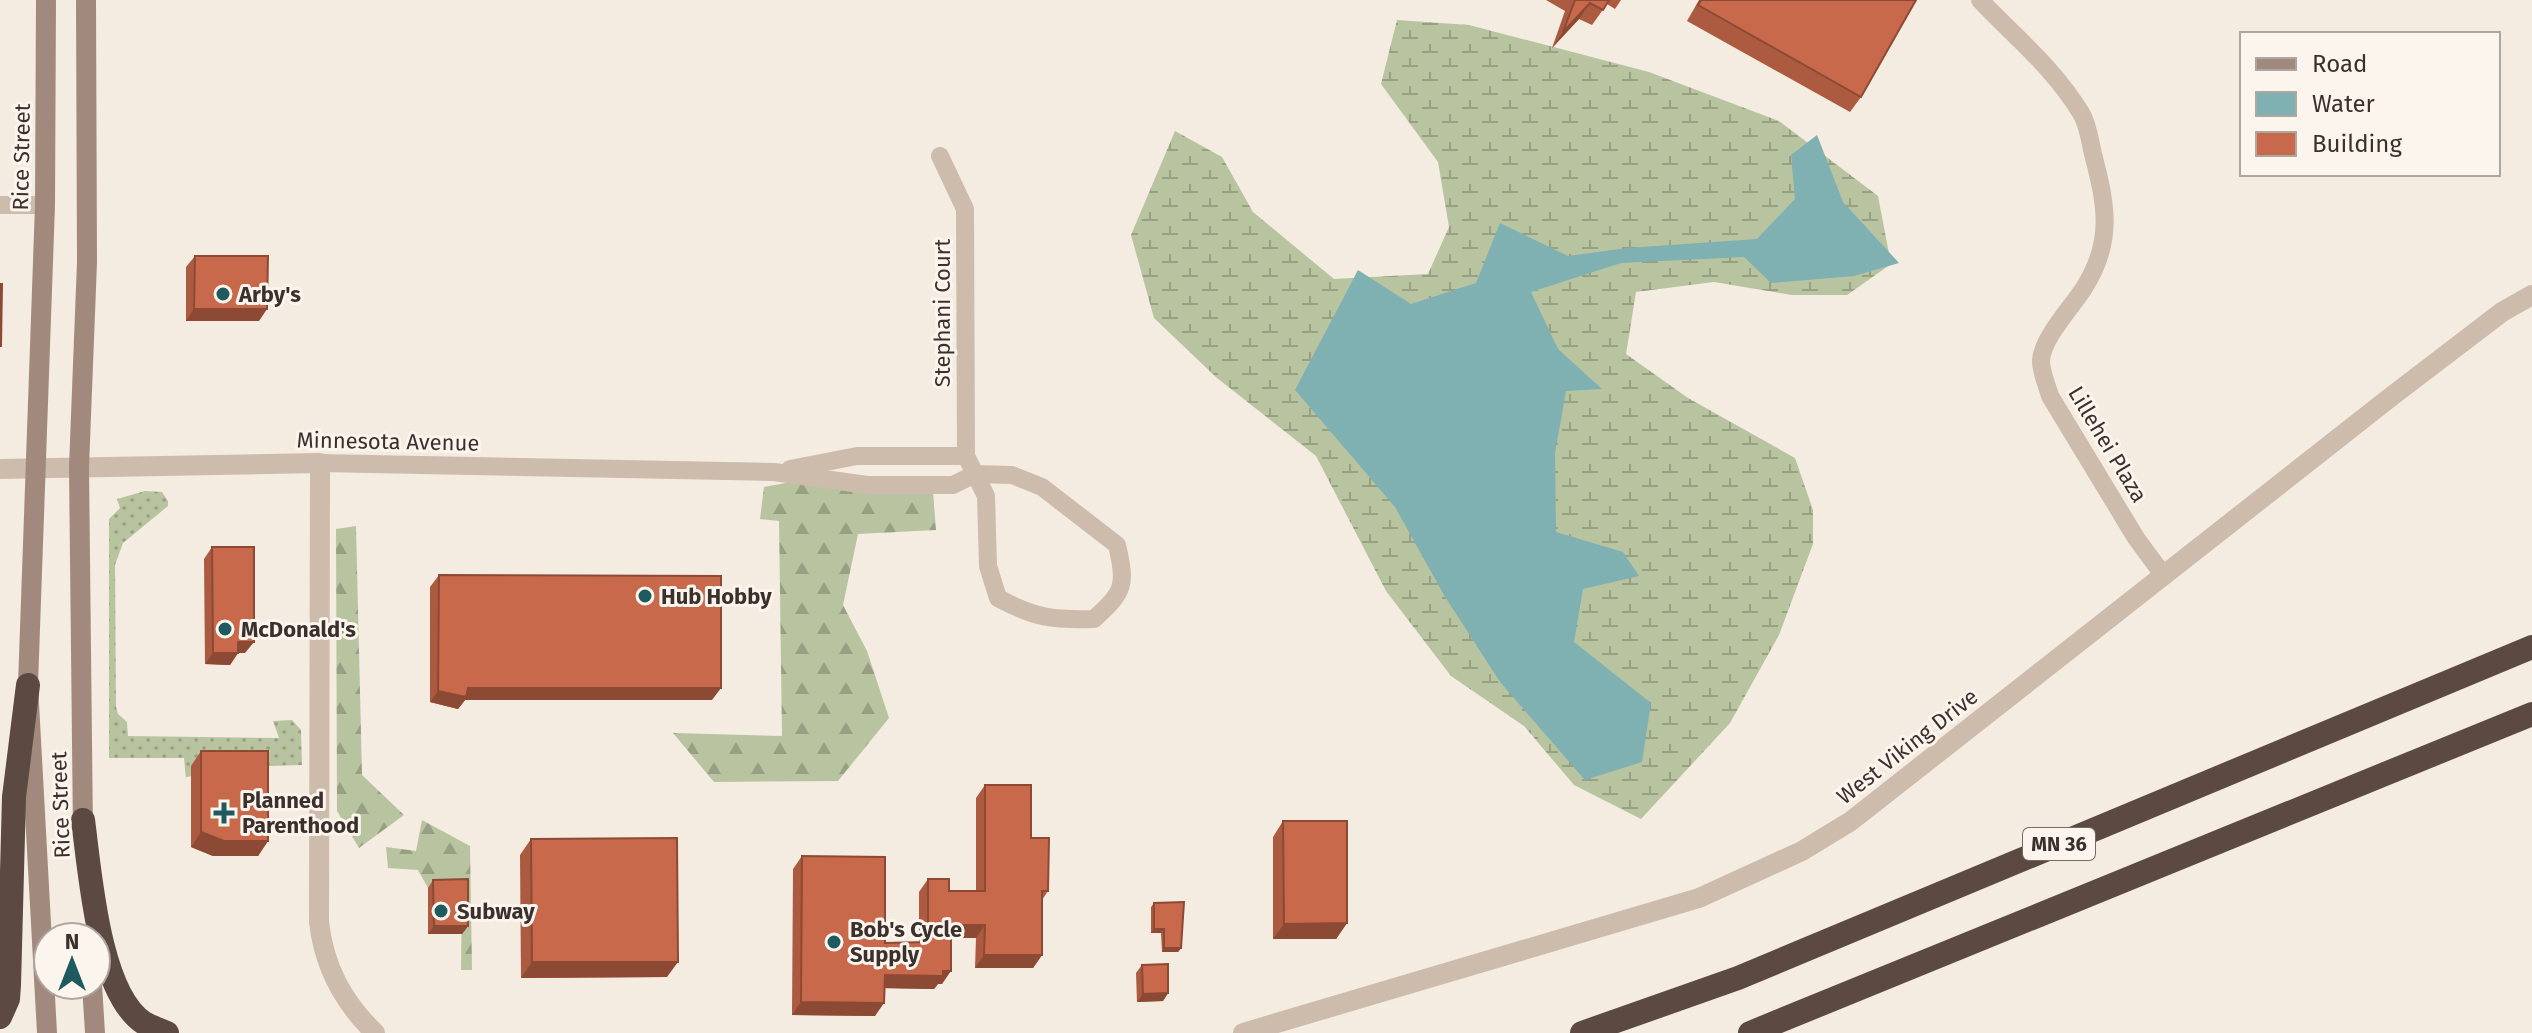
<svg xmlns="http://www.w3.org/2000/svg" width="2532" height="1033" font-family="'Fira Sans',sans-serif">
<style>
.grass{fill:url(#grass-dots)}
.forest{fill:url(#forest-firs)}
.wetland{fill:url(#wetland-marsh)}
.water{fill:#7fb0b2}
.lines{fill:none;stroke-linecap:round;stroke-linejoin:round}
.minor{stroke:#cdbbac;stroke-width:18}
.tertiary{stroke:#cdbbac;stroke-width:20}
.secondary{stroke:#a18a7d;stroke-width:20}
.motorway{stroke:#5c4a42;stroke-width:24}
.wall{fill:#ac5a40}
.shaded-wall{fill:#8c4a34}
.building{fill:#c8694b;stroke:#8c4a34;stroke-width:2}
.poi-dot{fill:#1f5a5e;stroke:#fbf5ee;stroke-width:3}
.labels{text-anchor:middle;stroke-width:6;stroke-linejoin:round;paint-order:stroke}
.shield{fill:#fbf5ee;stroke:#756b66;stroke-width:2}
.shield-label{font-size:20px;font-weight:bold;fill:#3b302b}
.street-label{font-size:22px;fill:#3b302b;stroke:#fbf5ee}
.poi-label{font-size:22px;font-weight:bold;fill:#3b302b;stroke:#fbf5ee;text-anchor:start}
</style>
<defs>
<pattern id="grass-dots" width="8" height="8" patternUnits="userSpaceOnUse" patternTransform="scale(2)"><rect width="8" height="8" fill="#b8c4a0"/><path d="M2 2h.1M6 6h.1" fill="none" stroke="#97a083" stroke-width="1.8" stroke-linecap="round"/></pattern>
<pattern id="forest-firs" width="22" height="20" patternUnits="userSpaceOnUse" patternTransform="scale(2)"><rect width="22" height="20" fill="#b8c4a0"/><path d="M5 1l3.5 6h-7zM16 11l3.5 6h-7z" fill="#97a083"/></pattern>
<pattern id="wetland-marsh" width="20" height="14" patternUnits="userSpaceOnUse" patternTransform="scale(2)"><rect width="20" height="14" fill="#b8c4a0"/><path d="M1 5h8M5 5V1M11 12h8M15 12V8" fill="none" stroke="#97a083"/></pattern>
</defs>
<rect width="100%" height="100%" fill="#f4ebe1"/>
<path class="grass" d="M145 491 162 492 168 501V506L123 543 115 565 116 707 118 714 127 722 128 736 279 738 273 721 292 720 301 730 302 765 268 766 186 777V780L184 758H109V519L120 508 117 499Z"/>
<g class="forest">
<path d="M791 482 933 491 936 530 858 534 843 605 867 651 889 718 838 781 714 782 673 733 782 736 779 521 760 519 764 487Z"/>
<path d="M356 526 362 775 404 815 359 848 337 811 336 529Z"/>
<path d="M422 820 470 846 472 970H461L462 887 428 888 418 870 388 868 386 847 416 851Z"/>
</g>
<path class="wetland" d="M1397 20 1469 25 1649 72 1779 121 1878 196 1891 264 1847 295H1792L1714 282 1636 292 1626 354 1688 398 1795 458 1813 510V544L1779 635 1730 723 1641 819 1574 785 1524 726 1451 676 1386 591 1316 456 1217 378 1154 318 1131 235 1175 131 1222 157 1253 212 1334 279 1428 274 1449 227 1438 162 1381 84Z"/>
<path class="water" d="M1817 135 1843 202 1899 263 1854 276 1771 283 1744 257 1621 263 1531 292 1558 349 1602 389 1566 391 1555 453 1556 532 1623 552 1639 576 1583 589 1574 642 1651 703 1642 762 1585 780 1500 682 1444 595 1395 507 1295 390 1358 270 1411 304 1476 283 1500 223 1568 256 1627 248 1757 239 1795 199 1791 155Z"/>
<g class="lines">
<g class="minor">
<path d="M1980 0C2016 38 2053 67 2081 113 2088 124 2090 141 2093 154 2106 204 2114 241 2084 288 2072 307 2042 338 2041 361 2041 372 2047 385 2050 396L2136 538 2164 576"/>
<path d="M0 205H45"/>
<path d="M320 463 774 472 867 485H953L975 474 1012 475 1042 487 1117 545C1126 585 1125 591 1094 619 1052 620 1035 618 998 598L988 566 986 496 966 456 965 209 940 156"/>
<path d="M790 469 857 456H966"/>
</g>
<g class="tertiary">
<path d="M0 469 320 463 319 922C324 967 343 1002 375 1033"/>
<path d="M1243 1033 1699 898 1802 851 1851 821 2392 396 2502 312 2532 295"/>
</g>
<g class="secondary">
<path d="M46 0 45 205 28 685 47 1033"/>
<path d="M83 833 79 467 87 262 86 0"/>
<path d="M92 985 95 1033"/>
</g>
<g class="motorway">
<path d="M83 820C90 871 98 993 144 1023 151 1027 160 1030 167 1033"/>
<path d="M0 1017 8 999 9 985 14 797 28 685"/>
<path d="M1582 1033 1738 978 2532 647"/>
<path d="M1750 1033 2532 714"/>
</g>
</g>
<g class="wall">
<path d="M1546 0H1621L1615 9 1607 4 1592 25 1579 19 1552 48 1565 11Z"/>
<path d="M1699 0H1916L1861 97 1850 112 1687 21Z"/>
<path d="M195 256 259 321H186V267Z"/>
<path d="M212 547 245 653H238L230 665 205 664 204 559Z"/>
<path d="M439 575 712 700H465L458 709 430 702V587Z"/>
<path d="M201 751 268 841 258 856H213L191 847V766Z"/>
<path d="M985 785 1031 838 1048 891 1042 900V955L1033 968H975L976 938H951L942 984H938L934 989 885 988 875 1016 792 1015 793 869 802 856 885 943 919 942V892L928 879 949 891H976V798Z"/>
<path d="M1283 821 1347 923 1336 939H1273V837Z"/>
<path d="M531 839 667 977 521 978 520 855Z"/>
<path d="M433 880 468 926 462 934H428V888Z"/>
<path d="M1154 903 1181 948 1178 952H1162L1161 933H1151V907Z"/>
<path d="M1142 965 1168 993 1163 1001 1137 1002 1136 973Z"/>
</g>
<g class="shaded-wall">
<path d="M1590 3 1579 19 1552 48 1563 32Z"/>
<path d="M194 309H267L259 321H186Z"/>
<path d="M238 642H254L245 653H238L230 665 205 664 213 653Z"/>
<path d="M468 688H721L712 700H465L458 709 430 702 438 691Z"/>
<path d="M201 832 268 841 258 856H213L191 847Z"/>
<path d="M1347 923 1336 939H1273L1284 924Z"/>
<path d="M951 925H985L976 938H942Z"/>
<path d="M434 926H468L462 934H428Z"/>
<path d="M1154 929H1164L1161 933H1151Z"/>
<path d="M1164 948H1181L1178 952H1162Z"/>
<path d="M984 955H1042L1033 968H975Z"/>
<path d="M532 962H678L667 977 521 978Z"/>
<path d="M943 971H951L942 984H938L934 989 876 988 885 975Z"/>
<path d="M1168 993 1163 1001 1137 1002 1143 994Z"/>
<path d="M801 1002 884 1003 875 1016 792 1015Z"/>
</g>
<g class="building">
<path d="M1575 0H1609L1603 10 1590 3 1563 32Z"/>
<path d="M1701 0H1916L1861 97 1698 5Z"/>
<path d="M195 256H268L267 309H194Z"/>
<path d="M0 284H2L1 346H0Z"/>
<path d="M212 547H254V642H238V653H213Z"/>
<path d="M439 575 721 576V688H468L466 697 438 691Z"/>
<path d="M201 751H268V841H224L201 832Z"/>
<path d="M985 785H1031V838H1049L1048 891H1042V955H984L985 925H951V971H943V976L885 975 884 1003 801 1002 802 856 885 857V943L928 942V879H949V891H985Z"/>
<path d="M1283 821H1347V923L1284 924Z"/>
<path d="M677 838 678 962H532L531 839Z"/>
<path d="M468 879V926H434L433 880Z"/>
<path d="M1184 902 1181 948H1164V929H1154V903Z"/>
<path d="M1168 964V993L1143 994 1142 965Z"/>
</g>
<g class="poi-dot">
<circle cx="223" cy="294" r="8"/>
<circle cx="645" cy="596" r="8"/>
<circle cx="225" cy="629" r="8"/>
<path d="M220 801h8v8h8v8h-8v8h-8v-8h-8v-8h8z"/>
<circle cx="441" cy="911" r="8"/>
<circle cx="834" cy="942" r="8"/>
</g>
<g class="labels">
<rect class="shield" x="2023" y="828" width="72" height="32" rx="6"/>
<g class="shield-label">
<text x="2059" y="851">MN 36</text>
</g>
<g class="street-label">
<text transform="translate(21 157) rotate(-89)" y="8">Rice Street</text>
<text transform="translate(942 313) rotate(-90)" y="8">Stephani Court</text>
<text transform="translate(388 441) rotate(1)" y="8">Minnesota Avenue</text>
<text transform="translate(2108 444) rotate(59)" y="8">Lillehei Plaza</text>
<text transform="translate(1907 746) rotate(-38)" y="8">West Viking Drive</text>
<text transform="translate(60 805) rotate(-92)" y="8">Rice Street</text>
</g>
<g class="poi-label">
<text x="239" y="302">Arby's</text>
<text x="661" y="604">Hub Hobby</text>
<text x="241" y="637">McDonald's</text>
<text x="242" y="808">Planned<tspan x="242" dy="25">Parenthood</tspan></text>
<text x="457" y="919">Subway</text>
<text x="850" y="937">Bob's Cycle<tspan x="850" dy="25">Supply</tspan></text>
</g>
</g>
<rect x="2240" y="32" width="260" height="144" fill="#fbf5ee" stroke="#aea6a0" stroke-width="2"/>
<rect x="2256" y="58" width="40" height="12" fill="#a18a7d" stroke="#aea6a0" stroke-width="2"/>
<text x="2312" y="72" font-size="24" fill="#3b302b">Road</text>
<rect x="2256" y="92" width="40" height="24" fill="#7fb0b2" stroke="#aea6a0" stroke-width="2"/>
<text x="2312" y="112" font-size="24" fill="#3b302b">Water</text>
<rect x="2256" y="132" width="40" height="24" fill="#c8694b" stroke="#aea6a0" stroke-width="2"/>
<text x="2312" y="152" font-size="24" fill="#3b302b">Building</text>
<g transform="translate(72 961)"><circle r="38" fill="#fbf5ee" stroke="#aea6a0" stroke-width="2"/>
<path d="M0-6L14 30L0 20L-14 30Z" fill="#1f5a5e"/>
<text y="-12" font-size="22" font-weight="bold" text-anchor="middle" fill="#3b302b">N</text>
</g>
</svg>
